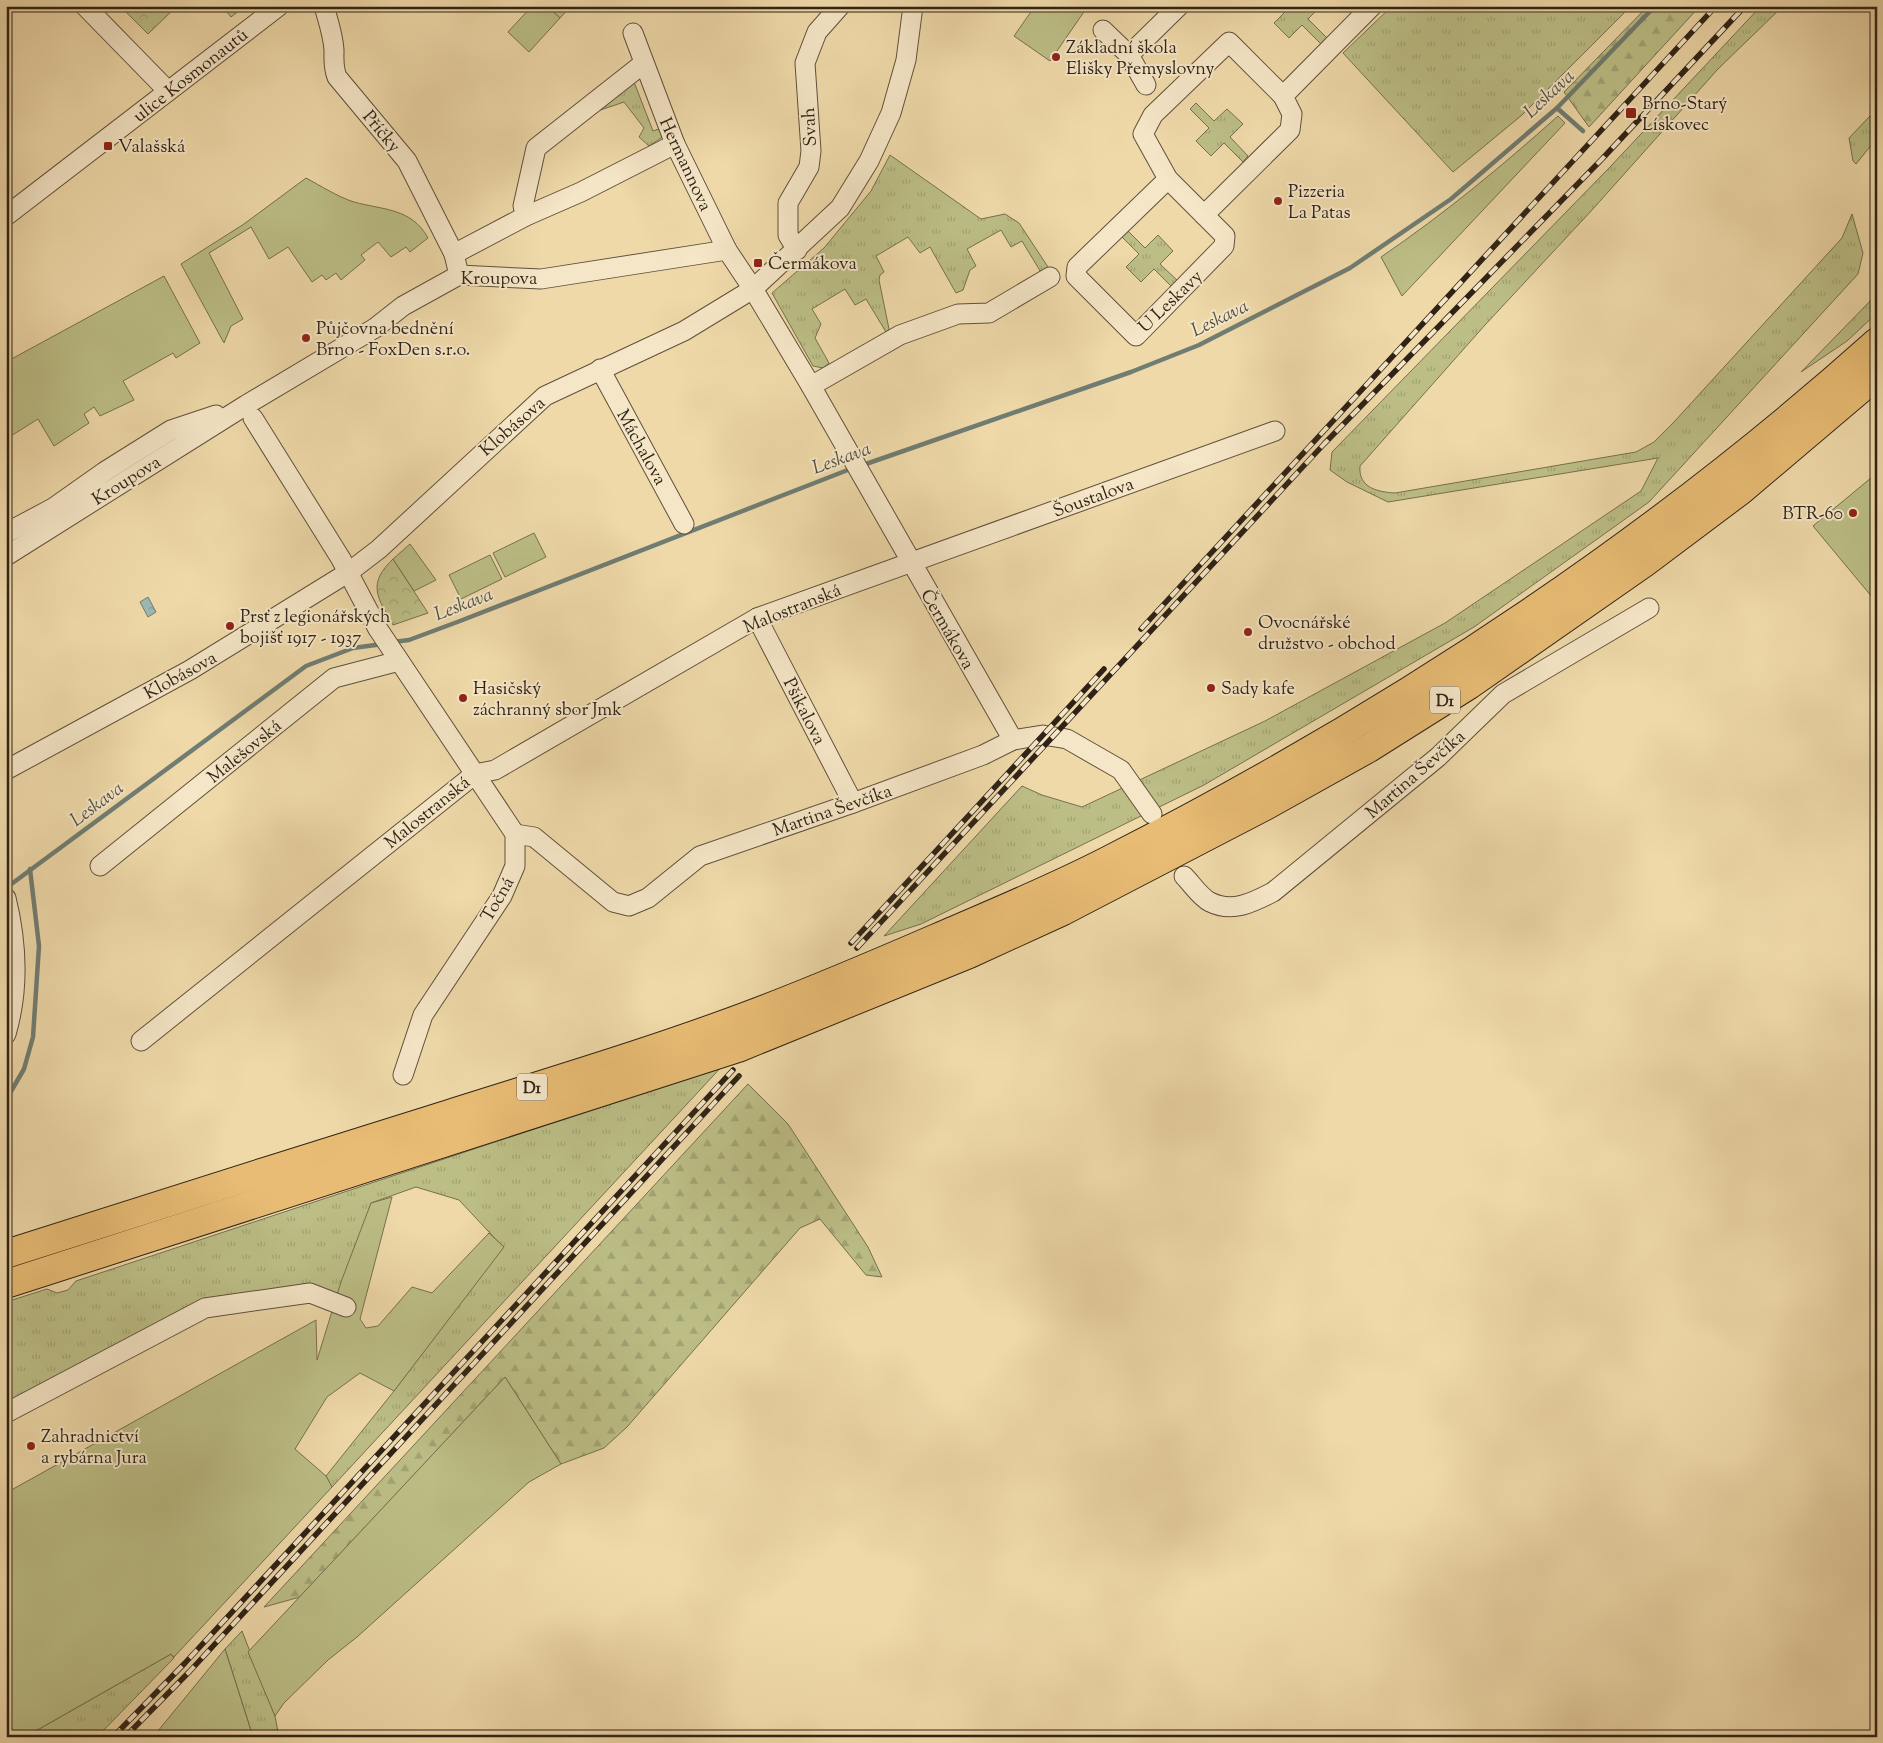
<svg xmlns="http://www.w3.org/2000/svg" width="1883" height="1743" font-family="'Sorts Mill Goudy',serif">
<style>
.grass{fill:url(#grass-tufts);stroke:#76704e}
.forest{fill:url(#forest-firs);stroke:#76704e}
.park{fill:url(#park-crowns);stroke:#76704e}
.garden{fill:#bcbe86;stroke:#76704e}
.water{fill:url(#water-ripples);stroke:#707d73}
.lines{fill:none;stroke-linecap:round;stroke-linejoin:round}
.stream{stroke:#707d73;stroke-width:4.5}
.minor-casing{stroke:#5f503c;stroke-width:21}
.highway-casing{stroke:#2f2317;stroke-width:30}
.minor{stroke:#f5e6c7;stroke-width:19}
.highway{stroke:#e8bc74;stroke-width:28}
.rail-casing{stroke:#2f2317;stroke-width:5.5}
.rail{stroke:#f5e6c7;stroke-width:4;stroke-dasharray:11;stroke-linecap:butt}
.poi-dot{fill:#8f2418;stroke:#f5e6c7;stroke-width:2}
.labels{text-anchor:middle;stroke-width:4;stroke-linejoin:round;paint-order:stroke}
.shield{fill:#f5e6c7;stroke:#6a5e4c;stroke-width:1}
.shield-label{font-size:16px;font-weight:bold;fill:#2f2317}
.poi-label{font-size:18px;fill:#2f2317;stroke:#f5e6c7;text-anchor:start}
.street-label{font-size:18px;fill:#2f2317;stroke:#f5e6c7}
.water-label{font-size:19px;font-style:italic;fill:#505045;stroke:#f5e6c7}
</style>
<defs>
<pattern id="grass-tufts" width="24" height="20" patternUnits="userSpaceOnUse" patternTransform="scale(1.25)"><rect width="24" height="20" fill="#bcbe86"/><path d="M3 7l-1-3M5 7V3M7 7l1-3M15 17l-1-3M17 17v-4M19 17l1-3" fill="none" stroke="#a2a373"/></pattern>
<pattern id="forest-firs" width="22" height="20" patternUnits="userSpaceOnUse" patternTransform="scale(1.25)"><rect width="22" height="20" fill="#bcbe86"/><path d="M5 1l3.5 6h-7zM16 11l3.5 6h-7z" fill="#a2a373"/></pattern>
<pattern id="park-crowns" width="20" height="18" patternUnits="userSpaceOnUse" patternTransform="scale(1.25)"><rect width="20" height="18" fill="#bcbe86"/><path d="M2 6a3 3 0 1 1 6 0M12 15a3 3 0 1 1 6 0" fill="none" stroke="#a2a373"/></pattern>
<pattern id="water-ripples" width="26" height="14" patternUnits="userSpaceOnUse" patternTransform="scale(1.25)"><rect width="26" height="14" fill="#9cb9b1"/><path d="M2 4q2-2 4 0t4 0M15 11q2-2 4 0t4 0" fill="none" stroke="#80968f"/></pattern>
</defs>
<rect width="100%" height="100%" fill="#efd9a9"/>
<filter id="stains"><feTurbulence type="fractalNoise" baseFrequency=".004" numOctaves="4"/><feColorMatrix values="0 0 0 0 .2 0 0 0 0 .09 0 0 0 0 .02 0 0 0 .5 -.17"/></filter>
<radialGradient id="worn" r=".72"><stop offset=".6" stop-color="#630" stop-opacity="0"/><stop offset="1" stop-color="#630" stop-opacity=".3"/></radialGradient>
<g class="grass">
<path d="M222 6H245L231 17Z"/>
<path d="M1283 6H1321L1308 19 1327 38 1321 44 1302 25 1289 38 1274 23 1287 10Z"/>
<path d="M1392 6H1631L1522 115 1453 172 1343 53Z"/>
<path d="M1761 6H1783L1718 69 1592 210 1485 325 1360 466C1358 488 1378 492 1395 493L1636 452 1654 442 1673 423 1842 238 1852 214 1863 253 1858 274 1649 502 1474 627 1204 785 921 924 884 936 1022 786 1042 795 1082 807 1265 721 1445 623 1641 491 1658 458 1388 502 1347 482 1330 470 1332 452 1610 167Z"/>
<path d="M636 75 642 78 634 82 653 131 662 128 664 136 649 146 639 137 644 128 624 102 586 115Z"/>
<path d="M1196 103 1214 121 1227 109 1243 124 1230 137 1248 156 1243 162 1224 143 1211 156 1196 141 1209 128 1190 109Z"/>
<path d="M1870 116 1877 122V138L1856 164 1853 161 1849 138Z"/>
<path d="M890 155 981 219 1005 214 1019 223 1050 270 1042 274 1022 241 1011 247 1001 230 967 249 976 266 970 270 963 290 956 293 930 247 920 253 908 237 876 256 884 272 880 275 879 280 889 329 886 332 866 299 855 305 845 289 812 309 821 324 815 338 829 363 823 368 813 366 772 293 824 248 871 191Z"/>
<path d="M1126 229 1145 248 1158 235 1173 251 1160 264 1179 282 1173 288 1154 269 1141 282 1126 267 1139 254 1120 235Z"/>
<path d="M1877 294V313L1847 341 1801 372Z"/>
<path d="M725 1063 332 1487 326 1476 394 1391 503 1247 459 1200 416 1187 371 1203 346 1307 310 1293 205 1308 6 1414V1302L47 1289 57 1293 68 1290 76 1281 661 1087Z"/>
<path d="M242 1631 275 1716 279 1737H253L225 1649Z"/>
<path d="M171 1654 174 1658 97 1737H25Z"/>
</g>
<g class="forest">
<path d="M1648 6H1700L1589 127 1564 92Z"/>
<path d="M748 1084 788 1124 868 1247 882 1277 866 1275 820 1219 800 1228 627 1427 604 1448 561 1464 505 1377 300 1597 264 1607Z"/>
</g>
<g class="park">
<path d="M120 6H177L148 34Z"/>
<path d="M547 6H571L560 18Z"/>
<path d="M393 559 428 613 393 625C377 597 367 584 393 559Z"/>
</g>
<g class="garden">
<path d="M532 6H547L560 18 529 52 508 32Z"/>
<path d="M1035 6H1088L1050 61 1014 36Z"/>
<path d="M1558 116 1565 123 1402 296 1381 257C1444 214 1501 167 1558 116Z"/>
<path d="M306 178C321 186 338 197 354 202 383 210 412 208 428 238L410 252 406 247 391 257 378 242 361 255 365 260 341 280 336 273 326 280 322 275 312 282 288 247 269 259 251 227 209 253 243 319 231 326 224 343 181 264 244 224Z"/>
<path d="M164 276 200 343 176 358 173 353 123 381 134 400 100 416 94 407 84 414 89 423 54 446 38 419 6 439V362Z"/>
<path d="M1877 473V603L1813 526Z"/>
<path d="M534 533 546 557 505 577 493 553Z"/>
<path d="M410 544 436 580 414 591 393 559Z"/>
<path d="M490 555 502 579 461 599 449 575Z"/>
<path d="M392 1197 360 1319 366 1328 378 1326 412 1287 432 1293 489 1233 504 1247 394 1391 360 1373 327 1397 295 1449 326 1476 332 1487 174 1657 171 1654 25 1737H6V1493L316 1320 317 1360 341 1282 371 1203Z"/>
<path d="M505 1377 561 1464 529 1482 357 1637 328 1660 284 1703 275 1716 248 1652Z"/>
<path d="M225 1649 253 1737H153Z"/>
</g>
<path class="water" d="M148 597 156 612 148 617 140 602Z"/>
<g class="lines">
<g class="stream">
<path d="M1557 108 1583 131"/>
<path d="M863 465 1131 372 1199 345 1350 268 1451 199 1557 108 1655 6"/>
<path d="M393 642 409 640 460 621 853 468"/>
<path d="M6 888 306 666 353 648 383 644"/>
<path d="M6 1100 24 1069 33 1037 39 946 30 869"/>
</g>
<g class="minor-casing">
<g id="minor">
<path d="M85 6 168 91"/>
<path d="M324 6C328 21 333 34 334 50 334 60 333 67 337 77L407 161 454 254 459 275"/>
<path d="M1103 30 1129 55 1179 6"/>
<path d="M633 33 675 144 727 250 753 289 811 386 1013 740"/>
<path d="M1129 55 1146 85"/>
<path d="M1168 179 1077 267 1076 276 1136 336 1224 246 1225 236 1204 215 1290 130 1292 114 1283 96 1372 6"/>
<path d="M1204 215 1168 179 1143 134 1153 115 1229 42 1283 96"/>
<path d="M6 216 279 6"/>
<path d="M526 216 523 206 536 148 644 63"/>
<path d="M797 250 788 235V203L809 167 811 151 805 63 817 32 840 6"/>
<path d="M454 254 526 216 581 192 675 144"/>
<path d="M600 369 684 524"/>
<path d="M811 386 900 335 958 314 989 313 1050 277"/>
<path d="M253 418 341 559 378 629 515 834V866L502 896 423 1015 403 1075"/>
<path d="M6 533 53 508 104 472 171 430 216 415"/>
<path d="M6 556 246 405 375 328 403 306 459 275 541 279 727 250"/>
<path d="M757 618 853 803"/>
<path d="M6 770 190 670 349 572 379 549 545 396 684 331 753 289 840 208 869 161 891 113 906 60 913 6"/>
<path d="M515 834 534 837 613 902 629 906 648 898 700 856 853 803 983 755 1013 740 1043 735 1067 739 1121 770 1152 814"/>
<path d="M100 866 334 678 399 661"/>
<path d="M1184 876C1192 884 1200 897 1210 902 1232 913 1252 903 1273 892L1438 757 1503 694 1649 608"/>
<path d="M6 898C17 943 19 990 6 1034"/>
<path d="M141 1041 475 774 495 770 757 618 1275 431"/>
<path d="M6 1413 205 1308 310 1293 346 1307"/>
</g>
</g>
<g class="highway-casing">
<g id="highway">
<path d="M6 1254C154 1207 301 1160 449 1114 553 1081 658 1050 760 1011 826 986 890 958 955 930 1006 908 1059 886 1109 860 1384 720 1646 549 1877 342"/>
<path d="M6 1284 738 1048 969 954 1063 911 1267 805 1369 748 1469 685 1644 563 1740 491 1877 375"/>
</g>
</g>
<use href="#minor" class="minor"/>
<use href="#highway" class="highway"/>
<g class="rail-casing">
<g id="rail">
<path d="M1141 629 1716 6"/>
<path d="M851 943 1104 669"/>
<path d="M857 948 1324 444 1602 159 1745 6"/>
<path d="M113 1737 185 1663 733 1070"/>
<path d="M125 1737 190 1671 739 1076"/>
</g>
</g>
<use href="#rail" class="rail"/>
</g>
<g class="poi-dot">
<circle cx="1056" cy="57" r="5"/>
<rect x="1625" y="107" width="12" height="12" rx="2.5"/>
<rect x="103" y="141" width="10" height="10" rx="2.5"/>
<circle cx="1278" cy="201" r="5"/>
<rect x="753" y="258" width="10" height="10" rx="2.5"/>
<circle cx="306" cy="338" r="5"/>
<circle cx="1853" cy="513" r="5"/>
<circle cx="230" cy="626" r="5"/>
<circle cx="1248" cy="632" r="5"/>
<circle cx="1211" cy="688" r="5"/>
<circle cx="463" cy="698" r="5"/>
<circle cx="31" cy="1446" r="5"/>
</g>
<g class="labels">
<g class="shield">
<rect x="1430" y="686.5" width="30" height="27" rx="4"/>
<rect x="517" y="1073.5" width="30" height="27" rx="4"/>
</g>
<g class="shield-label">
<text x="1445" y="706">D1</text>
<text x="532" y="1093">D1</text>
</g>
<g class="poi-label">
<text x="1066" y="53">Základní škola<tspan x="1066" dy="21">Elišky Přemyslovny</tspan></text>
<text x="1642" y="109">Brno-Starý<tspan x="1642" dy="21">Lískovec</tspan></text>
<text x="118" y="152">Valašská</text>
<text x="1288" y="197">Pizzeria<tspan x="1288" dy="21">La Patas</tspan></text>
<text x="768" y="269">Čermákova</text>
<text x="316" y="334">Půjčovna bednění<tspan x="316" dy="21">Brno - FoxDen s.r.o.</tspan></text>
<text x="1843" y="519" text-anchor="end">BTR-60</text>
<text x="240" y="622">Prsť z legionářských<tspan x="240" dy="21">bojišť 1917 - 1937</tspan></text>
<text x="1258" y="628">Ovocnářské<tspan x="1258" dy="21">družstvo - obchod</tspan></text>
<text x="473" y="694">Hasičský<tspan x="473" dy="21">záchranný sbor Jmk</tspan></text>
<text x="1221" y="694">Sady kafe</text>
<text x="41" y="1442">Zahradnictví<tspan x="41" dy="21">a rybárna Jura</tspan></text>
</g>
<g class="street-label">
<text transform="translate(190 75) rotate(-38)" y="6">ulice Kosmonautů</text>
<text transform="translate(809 127) rotate(-93)" y="6">Svah</text>
<text transform="translate(382 131) rotate(50)" y="6">Příčky</text>
<text transform="translate(686 164) rotate(65)" y="6">Hermannova</text>
<text x="499" y="284">Kroupova</text>
<text transform="translate(1170 301) rotate(-44)" y="6">U Leskavy</text>
<text transform="translate(512 426) rotate(-41)" y="6">Klobásova</text>
<text transform="translate(642 447) rotate(61)" y="6">Máchalova</text>
<text transform="translate(126 480) rotate(-32)" y="6">Kroupova</text>
<text transform="translate(1093 497) rotate(-20)" y="6">Šoustalova</text>
<text transform="translate(792 608) rotate(-22)" y="6">Malostranská</text>
<text transform="translate(948 629) rotate(60)" y="6">Čermákova</text>
<text transform="translate(180 675) rotate(-29)" y="6">Klobásova</text>
<text transform="translate(805 711) rotate(63)" y="6">Pšikalova</text>
<text transform="translate(244 751) rotate(-39)" y="6">Malešovská</text>
<text transform="translate(1415 774) rotate(-41)" y="6">Martina Ševčíka</text>
<text transform="translate(832 810) rotate(-19)" y="6">Martina Ševčíka</text>
<text transform="translate(427 812) rotate(-39)" y="6">Malostranská</text>
<text transform="translate(497 899) rotate(-60)" y="6">Točná</text>
</g>
<g class="water-label">
<text transform="translate(1548 93) rotate(-43)" y="7">Leskava</text>
<text transform="translate(1219 317) rotate(-26)" y="7">Leskava</text>
<text transform="translate(841 457) rotate(-20)" y="7">Leskava</text>
<text transform="translate(463 603) rotate(-21)" y="7">Leskava</text>
<text transform="translate(96 803) rotate(-37)" y="7">Leskava</text>
</g>
</g>
<rect width="1883" height="1743" fill="none" stroke="#efd9a9" stroke-width="25"/>
<rect x="8" y="8" width="1868" height="1728" fill="none" stroke="#2f2317" stroke-width="2.5"/>
<rect x="12" y="12" width="1858" height="1718" fill="none" stroke="#2f2317"/>
<rect width="100%" height="100%" filter="url(#stains)"/>
<rect width="100%" height="100%" fill="url(#worn)"/>
</svg>
